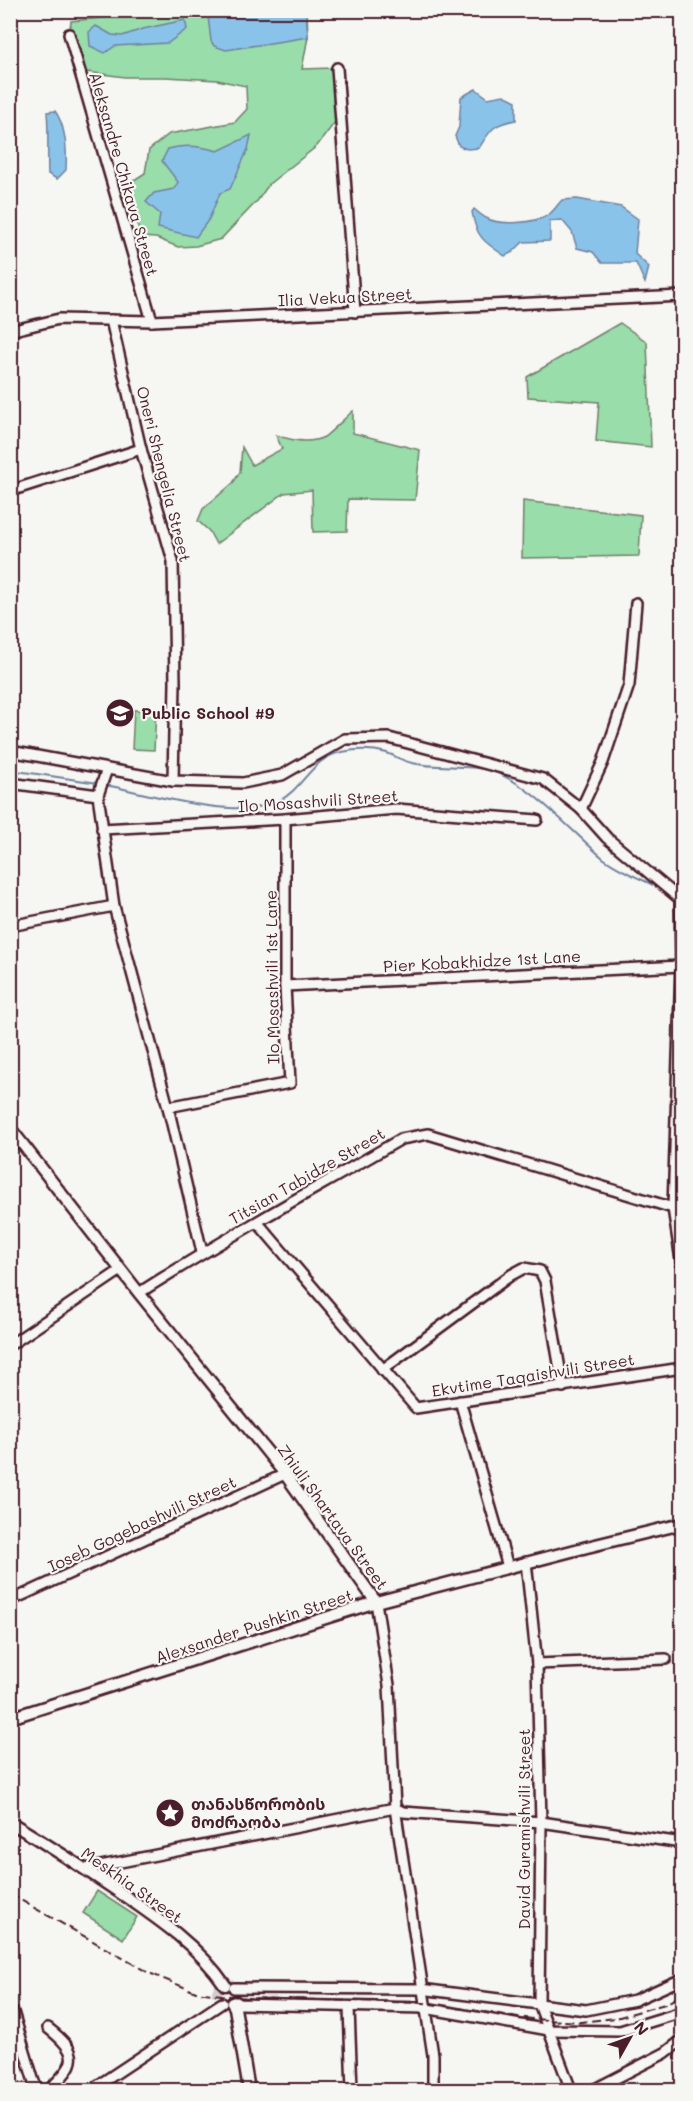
<svg xmlns="http://www.w3.org/2000/svg" width="693" height="2101" font-family="Mali,'Noto Sans Georgian',sans-serif">
<style>
.green{fill:#98ddaa;stroke:#717e6a;stroke-width:1.5}
.water{fill:#8ac3e9;stroke:#70819d;stroke-width:1.5}
.lines{fill:none;stroke-linecap:round;stroke-linejoin:round}
.stream{stroke:#70819d;stroke-width:2}
.tertiary-tunnel{stroke:#d4cbca;stroke-width:10;stroke-dasharray:10 5;stroke-linecap:butt}
.minor-casing{stroke:#4a1f2b;stroke-width:14}
.tertiary-casing{stroke:#4a1f2b;stroke-width:15}
.minor{stroke:#f6f6f2;stroke-width:9}
.tertiary{stroke:#f6f6f2;stroke-width:10}
.rail{stroke:#4a1f2b;stroke-width:2;stroke-dasharray:9 4.5;stroke-linecap:butt}
.labels{text-anchor:middle;stroke-width:4.5;stroke-linejoin:round;paint-order:stroke}
.street-label{font-size:16px;fill:#4a1f2b;stroke:#f6f6f2}
.poi-label{font-size:16px;font-weight:bold;fill:#4a1f2b;stroke:#f6f6f2;text-anchor:start}
</style>
<rect width="100%" height="100%" fill="#f6f6f2"/>
<filter id="ink" filterUnits="userSpaceOnUse"><feTurbulence type="fractalNoise" baseFrequency=".0167" numOctaves="2"/><feDisplacementMap in="SourceGraphic" scale="12" xChannelSelector="R" yChannelSelector="G"/><feConvolveMatrix kernelMatrix="1 2 1 2 8 2 1 2 1" color-interpolation-filters="sRGB"/></filter>
<g filter="url(#ink)">
<g class="green">
<path d="M171 11H307L308 37 302 69 333 68 338 118 317 146 269 184 258 200 221 239 196 246 178 247 156 238 141 237 136 221 134 203 114 193 145 173 149 150 169 134 235 122 247 109 246 86 217 80 166 77H125L79 71 69 34 71 21Z"/>
<path d="M620 323 647 342 651 447 596 441 599 402 528 397 527 377Z"/>
<path d="M353 411V433L420 450 415 500 348 499 347 531 313 532 312 490 284 493 216 544 209 531 198 521 203 509 233 483 240 472 242 447 252 465 282 449 276 435C290 440 310 444 324 437 329 434 347 416 353 411Z"/>
<path d="M523 501 641 515 639 556 522 558Z"/>
<path d="M134 710 156 711 154 750 132 749Z"/>
<path d="M97 1891 137 1917 123 1939 83 1913Z"/>
</g>
<g class="water">
<path d="M216 11H303L306 12 308 37 226 50 214 46 211 41 208 16Z"/>
<path d="M185 20 187 29 168 43 115 46 105 53 90 46 89 32 96 26 112 35 122 36 143 29Z"/>
<path d="M476 89 488 98 504 95 516 101V120C493 124 491 129 479 148L467 149 459 146 455 136 459 127 461 97Z"/>
<path d="M55 111C66 126 67 151 66 170L57 179 48 174C47 153 49 133 47 112Z"/>
<path d="M251 135 248 149 230 189 220 193 209 219 196 237 158 228 160 214 146 202 154 193 174 189 178 182 162 161 168 149C185 144 201 146 218 151Z"/>
<path d="M577 199 621 207 638 219 635 254 649 267 645 283 636 263H602L593 252 577 248 572 232 562 220 550 221V241L523 242 513 252 505 256C484 242 476 237 472 212L474 209C478 212 482 216 486 218 500 226 535 223 548 215 554 211 557 205 562 200Z"/>
</g>
<g class="lines">
<g class="stream">
<path d="M10 770 98 783"/>
<path d="M106 785C149 794 241 821 279 801 304 788 312 757 342 752 356 749 373 749 387 753 395 756 403 761 412 763 437 769 464 764 489 770 528 781 571 831 603 858 620 871 644 880 663 890"/>
</g>
<circle class="tertiary-tunnel" cx="227" cy="1994" r="10"/>
<g class="minor-casing">
<g id="minor">
<path d="M69 34 152 321"/>
<path d="M337 68 355 312"/>
<path d="M111 320 141 449 173 561 175 683 173 781"/>
<path d="M10 331 59 319 152 321 682 296"/>
<path d="M10 491 141 449"/>
<path d="M10 751 173 781 243 783 282 775 345 739 389 738 543 779 581 809 607 838 680 899"/>
<path d="M107 769 98 795 114 906 168 1107 202 1252"/>
<path d="M10 783 98 795"/>
<path d="M581 809 603 762 629 685 636 603"/>
<path d="M102 829 285 819 396 809 537 820"/>
<path d="M680 899 681 966 673 1208 682 1267"/>
<path d="M10 926 114 906"/>
<path d="M285 986 681 966"/>
<path d="M168 1107 290 1083 285 986V819"/>
<path d="M258 1223 416 1408 682 1368"/>
<path d="M139 1293C224 1238 314 1190 401 1139L428 1134 673 1208"/>
<path d="M10 1345 121 1270"/>
<path d="M382 1370 511 1275 524 1268 540 1271 545 1281 563 1387"/>
<path d="M460 1401 508 1567"/>
<path d="M526 1562 537 1664 541 1822 539 2004 571 2090"/>
<path d="M10 1601 285 1474"/>
<path d="M376 1602 389 1685 395 1808 433 2055V2090"/>
<path d="M537 1664 666 1659"/>
<path d="M85 1869 395 1808 403 1812 541 1822 682 1843"/>
<path d="M234 1988 421 1989 586 2010 635 2000 682 1979"/>
<path d="M235 2001 240 2004 425 2008 549 2030 620 2031 682 2012"/>
<path d="M349 2008 352 2090"/>
<path d="M10 2010 13 2012 34 2082 39 2090"/>
<path d="M48 2028C81 2054 77 2063 49 2090"/>
<path d="M91 2090 222 2003"/>
<path d="M593 2090 665 2053 682 2040"/>
</g>
</g>
<g class="tertiary-casing">
<g id="tertiary">
<path d="M10 1128 139 1293 285 1474 376 1602"/>
<path d="M10 1718 376 1602 587 1547 682 1524"/>
<path d="M10 1822C48 1845 85 1869 122 1894 160 1920 199 1947 225 1985"/>
<path d="M232 2003 235 2008 249 2090"/>
</g>
</g>
<use href="#minor" class="minor"/>
<use href="#tertiary" class="tertiary"/>
<path class="rail" d="M10 1894 149 1973 196 1992 248 1998 424 2003 532 2019 581 2022 616 2018 665 2004 682 1995"/>
</g>
</g>
<defs>
<g id="school-disc" transform="scale(1.5)"><circle r="9.5" fill="#4a1f2b" stroke="#f6f6f2"/><path d="M0-5L7-2L0 1L-7-2ZM-4 1L0 2.5L4 1V4Q0 6-4 4Z" fill="#fff"/></g>
<g id="sight-disc" transform="scale(1.5)"><circle r="9.5" fill="#4a1f2b" stroke="#f6f6f2"/><path d="M0-6L1.8-2.2L6-1.7L2.9 1.2L3.7 5.4L0 3.3L-3.7 5.4L-2.9 1.2L-6-1.7L-1.8-2.2Z" fill="#fff"/></g>
</defs>
<g fill-rule="evenodd">
<use href="#school-disc" x="120" y="713"/>
<use href="#sight-disc" x="170" y="1813"/>
</g>
<g class="labels">
<g class="street-label">
<text transform="translate(124 174) rotate(74)" y="6">Aleksandre Chikava Street</text>
<text transform="translate(345 297) rotate(-3)" y="6">Ilia Vekua Street</text>
<text transform="translate(164 474) rotate(76)" y="6">Oneri Shengelia Street</text>
<text transform="translate(318 801) rotate(-4)" y="6">Ilo Mosashvili Street</text>
<text transform="translate(482 961) rotate(-3)" y="6">Pier Kobakhidze 1st Lane</text>
<text transform="translate(272 977) rotate(-91)" y="6">Ilo Mosashvili 1st Lane</text>
<text transform="translate(307 1176) rotate(-30)" y="6">Titsian Tabidze Street</text>
<text transform="translate(533 1375) rotate(-9)" y="6">Ekvtime Taqaishvili Street</text>
<text transform="translate(333 1517) rotate(54)" y="6">Zhiuli Shartava Street</text>
<text transform="translate(142 1524) rotate(-25)" y="6">Ioseb Gogebashvili Street</text>
<text transform="translate(254 1626) rotate(-18)" y="6">Alexsander Pushkin Street</text>
<text transform="translate(524 1829) rotate(-90)" y="6">David Guramishvili Street</text>
<text transform="translate(132 1885) rotate(35)" y="6">Meskhia Street</text>
</g>
<g class="poi-label">
<text x="141" y="719">Public School #9</text>
<text x="191" y="1810">თანასწორობის<tspan x="191" dy="18">მოძრაობა</tspan></text>
</g>
</g>
<rect width="693" height="2101" fill="none" stroke="#f6f6f2" stroke-width="36"/>
<rect x="18" y="18" width="657" height="2065" fill="none" stroke="#4a1f2b" stroke-width="2" filter="url(#ink)"/>
<g transform="translate(630 2038) rotate(50)" stroke="#f6f6f2" stroke-width="4.5" paint-order="stroke">
<path d="M0-4.5L10 22L0 15L-10 22Z" fill="#4a1f2b"/>
<text y="-9" font-size="16" font-weight="bold" text-anchor="middle" fill="#4a1f2b">N</text>
</g>
</svg>
